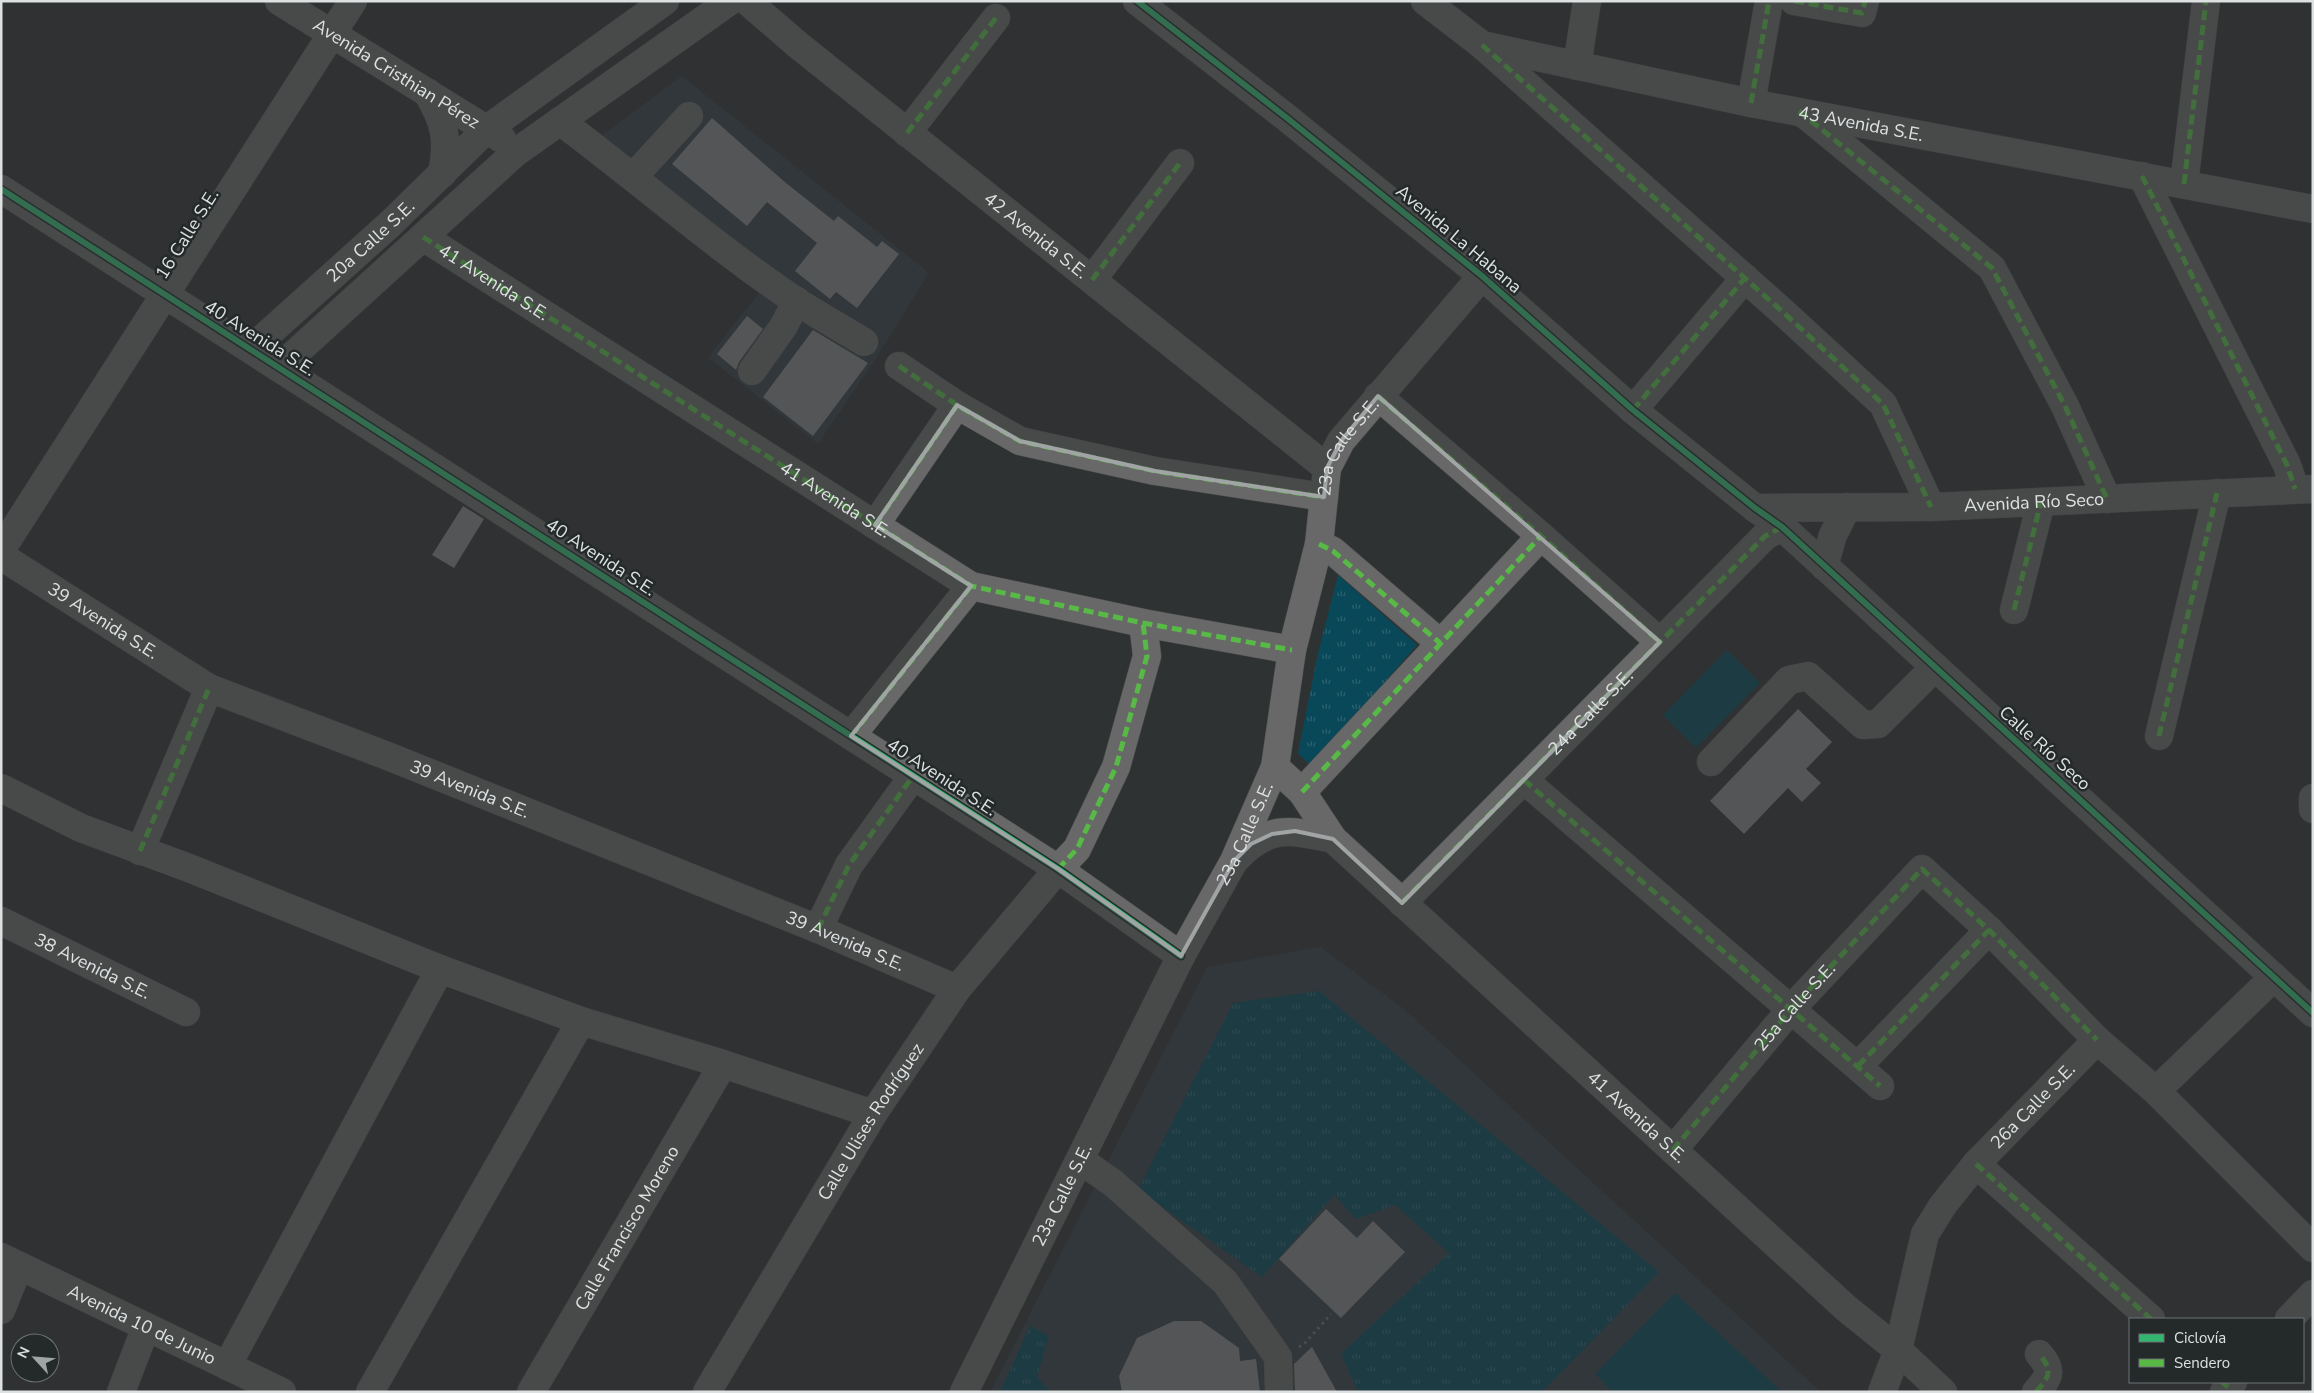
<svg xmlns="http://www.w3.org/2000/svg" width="2314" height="1393" font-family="'Nunito Sans',sans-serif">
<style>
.built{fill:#343f43}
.green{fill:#084858}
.park{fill:url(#park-tufts)}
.building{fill:#7f8282}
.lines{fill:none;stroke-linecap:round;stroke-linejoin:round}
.minor-casing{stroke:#4c4e4e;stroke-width:29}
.path{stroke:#6b6e6d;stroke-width:3;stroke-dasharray:2.5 4;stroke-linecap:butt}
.minor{stroke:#676867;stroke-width:28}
.quiet{stroke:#58b947;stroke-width:5;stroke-dasharray:10 5;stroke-linecap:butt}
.cycleway-casing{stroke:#24292a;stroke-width:9}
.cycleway{stroke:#33b770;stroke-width:6}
.marked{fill:none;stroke:#a1a4a5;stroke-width:4;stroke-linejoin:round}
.labels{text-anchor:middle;stroke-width:5;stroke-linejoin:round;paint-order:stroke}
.street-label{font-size:18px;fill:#dee1e2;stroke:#24292a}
</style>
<defs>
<pattern id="park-tufts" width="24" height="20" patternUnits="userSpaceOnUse" patternTransform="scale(1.25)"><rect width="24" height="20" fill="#084858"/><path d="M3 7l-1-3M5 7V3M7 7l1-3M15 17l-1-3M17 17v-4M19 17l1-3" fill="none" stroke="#2c6270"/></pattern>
</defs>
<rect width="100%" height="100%" fill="#2f3233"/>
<g class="built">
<path d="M682 76 929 273 877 357 818 444 709 358 715 348 759 293 578 150 600 137Z"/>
<path d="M1321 947 1404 1009 1821 1392H990L1207 967Z"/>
</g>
<g class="green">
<path d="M1727 650 1760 683 1696 748 1663 715Z"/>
<path d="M1675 1293 1782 1392H1613L1595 1374Z"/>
</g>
<g class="park">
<path d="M1338 575 1417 645 1311 766 1298 753 1318 653Z"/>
<path d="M1319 991 1659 1272 1542 1392H1358L1341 1354 1449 1253 1395 1205 1356 1219 1334 1195 1262 1277 1138 1190 1233 1003Z"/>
<path d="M1030 1326 1049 1336 1037 1377 1051 1392H1000Z"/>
</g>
<g class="building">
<path d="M712 118 786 183 834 221 838 216 877 247 882 241 899 254 857 308 836 292 830 299 795 271 817 243 767 202 747 226 672 164Z"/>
<path d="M747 316 763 329 739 362 736 370 717 354Z"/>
<path d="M813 330 868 363 813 436 763 397Z"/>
<path d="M463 506 484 519 454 568 432 555Z"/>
<path d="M1798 709 1832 742 1806 769 1821 783 1802 802 1788 788 1744 834 1710 801Z"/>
<path d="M1326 1209 1357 1238 1373 1221 1405 1252 1341 1318 1279 1259Z"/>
<path d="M1174 1321H1201L1239 1348 1240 1361 1256 1359 1260 1392H1122L1119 1376 1137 1338Z"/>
<path d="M1312 1347 1337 1392H1295L1294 1364Z"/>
</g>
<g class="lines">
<g class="minor-casing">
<g id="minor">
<path id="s1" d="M279 1 502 139"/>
<path id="s2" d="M747 1 798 45 1327 468"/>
<path d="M1137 1 1287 118 1482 276 1633 410 1755 508 1782 527 2313 1013"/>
<path id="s3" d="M1425 1 1482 45 1751 103 2313 209"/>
<path d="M1794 1 1862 13 1865 1"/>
<path d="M1483 46 1784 313 1883 404 1931 507"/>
<path d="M1577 66 1587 1"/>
<path d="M427 92C445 122 449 140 442 174"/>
<path d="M1751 103 1769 1"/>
<path d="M1803 113 1992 268 2065 406 2107 499"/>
<path d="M560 121C639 180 714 246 796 301 818 315 841 328 864 342"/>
<path d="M907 133 996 18"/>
<path d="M634 176 689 116"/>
<path d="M2142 176 2287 465 2295 489"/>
<path d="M2184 184 2206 1"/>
<path d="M1 189 1058 869 1181 956"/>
<path d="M423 237 971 586 1143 623 1292 650"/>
<path d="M1092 280 1180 163"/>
<path id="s4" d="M251 349 390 224 487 129 665 1"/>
<path d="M899 366 957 405 1020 441 1155 471 1324 497"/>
<path d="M280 367 515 153 730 1"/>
<path d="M752 371 783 327 797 301"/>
<path d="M1378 396 1541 536 1660 642"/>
<path d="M1633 410 1745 278"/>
<path id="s5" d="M1755 508 1931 507 2313 489"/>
<path d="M875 525 957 405"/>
<path d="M1319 544 1333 551 1440 643"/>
<path d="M1 550 353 1"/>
<path id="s6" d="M1 556 209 688 385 755 818 929 957 989"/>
<path d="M1824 566 1833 535 1847 507"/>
<path d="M2014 610 2041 502"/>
<path d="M851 736 971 586"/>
<path d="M2159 736 2217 493"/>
<path d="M1711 762 1789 680 1808 676 1863 725 1878 724 1935 667"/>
<path id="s7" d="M1275 767 1302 792 1333 839 1847 1309 1898 1350 1943 1392"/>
<path d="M1524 780 1880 1086"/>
<path d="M1 788 81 828 189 868 440 969 581 1021 723 1064 873 1114"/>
<path d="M1302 792 1541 536"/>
<path d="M2313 798V809"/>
<path d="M140 851 209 688"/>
<path d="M1236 859C1269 824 1290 830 1333 839"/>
<path id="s8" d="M1402 903 1765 536 1782 527"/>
<path id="s9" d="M1 921 186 1012"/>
<path d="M818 929 849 865 913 776"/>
<path d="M1858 1066 1989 930"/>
<path d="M2156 1091 2313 1248"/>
<path id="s10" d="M1673 1150 1792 1008 1922 869 1989 930 2097 1040"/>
<path d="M1080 1160 1113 1183 1225 1282 1278 1357 1279 1392"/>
<path d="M1976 1164 2151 1319"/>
<path id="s11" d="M1 1257 282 1392"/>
<path d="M1 1310 19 1266"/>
<path d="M2289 1319 2313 1294"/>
<path d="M227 1366 440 969"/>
<path d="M121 1392 146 1327"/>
<path d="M370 1392 581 1021"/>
<path id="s12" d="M531 1392 723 1064"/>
<path id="s13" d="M707 1392 873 1114 957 989 1058 869 1077 849 1116 767 1147 656 1143 623"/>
<path id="s14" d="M964 1392 1181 956 1234 861 1275 767 1292 650 1319 544 1327 468 1341 441 1482 276"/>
<path id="s15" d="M1882 1392 1898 1350 1925 1234 1943 1205 1976 1164 2097 1040 2156 1091 2274 977"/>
<path d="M2036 1392C2049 1377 2054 1371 2039 1354"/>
<path d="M2224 1392 2233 1382"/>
</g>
</g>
<path class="path" d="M1299 1347 1305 1343 1331 1314"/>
<use href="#minor" class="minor"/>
<g class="quiet">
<path d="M1794 1 1862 13 1865 1"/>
<path d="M1482 45 1784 313 1883 404 1931 507"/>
<path d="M1751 103 1769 1"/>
<path d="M1799 111 1992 268 2065 406 2107 499"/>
<path d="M907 133 996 18"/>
<path d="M2142 176 2287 465 2295 489"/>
<path d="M2184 184 2206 1"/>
<path id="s16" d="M423 237 971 586 1143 623 1292 650"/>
<path d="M1092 280 1180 163"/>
<path d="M899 366 957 405 1020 441 1155 471 1324 497"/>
<path d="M1378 396 1541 536 1660 642"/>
<path d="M1633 410 1745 278"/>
<path d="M875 525 957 405"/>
<path d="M1319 544 1333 551 1440 643"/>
<path d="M2014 610 2041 502"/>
<path d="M851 736 971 586"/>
<path d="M2159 736 2217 493"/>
<path d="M1524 780 1880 1086"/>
<path d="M1302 792 1541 536"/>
<path d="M140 851 209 688"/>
<path d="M1058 869 1077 849 1116 767 1147 656 1143 623"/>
<path d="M1402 903 1765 536 1782 527"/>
<path d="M818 929 849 865 913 776"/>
<path d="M1858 1066 1989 930"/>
<path d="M1673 1150 1792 1008 1922 869 1989 930 2097 1040"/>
<path d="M1976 1164 2151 1319"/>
<path d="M2222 1382 2228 1387"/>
<path d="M2036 1392C2049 1377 2054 1371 2039 1354"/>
</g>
<g class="cycleway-casing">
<g id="cycleway">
<path d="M1137 1 1287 118 1482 276 1633 410 1755 508 1782 527 2313 1013"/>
<path d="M1 189 1058 869 1181 956"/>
</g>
</g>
<use href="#cycleway" class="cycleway"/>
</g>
<path d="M0 0H2314V1393H0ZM1378 396 1660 642 1402 903 1333 839 1295 831 1272 834 1251 844 1234 861 1181 956 1058 869 851 736 971 586 875 525 957 405 1020 441 1155 471 1324 497 1327 468 1341 441Z" fill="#2f3233" fill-opacity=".55" fill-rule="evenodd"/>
<path class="marked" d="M1378 396 1660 642 1402 903 1333 839 1295 831 1272 834 1251 844 1234 861 1181 956 1058 869 851 736 971 586 875 525 957 405 1020 441 1155 471 1324 497 1327 468 1341 441Z"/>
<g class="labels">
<g class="street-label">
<text dy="6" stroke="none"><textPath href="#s1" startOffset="138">Avenida Cristhian Pérez</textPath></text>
<text dy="6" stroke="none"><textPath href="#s3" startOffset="459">43 Avenida S.E.</textPath></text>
<text transform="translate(187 234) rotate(-58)" y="6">16 Calle S.E.</text>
<text dy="6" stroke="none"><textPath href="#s2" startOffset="372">42 Avenida S.E.</textPath></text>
<text transform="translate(1459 239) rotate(40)" y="6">Avenida La Habana</text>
<text dy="6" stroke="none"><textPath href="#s4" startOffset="161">20a Calle S.E.</textPath></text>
<text dy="6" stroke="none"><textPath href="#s16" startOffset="84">41 Avenida S.E.</textPath></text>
<text transform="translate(260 338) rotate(32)" y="6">40 Avenida S.E.</text>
<text dy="6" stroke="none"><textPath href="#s14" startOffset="1030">23a Calle S.E.</textPath></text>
<text dy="6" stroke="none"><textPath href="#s16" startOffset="489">41 Avenida S.E.</textPath></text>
<text dy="6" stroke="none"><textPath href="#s5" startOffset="279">Avenida Río Seco</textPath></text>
<text transform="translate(601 557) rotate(33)" y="6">40 Avenida S.E.</text>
<text dy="6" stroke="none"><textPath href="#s6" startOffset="121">39 Avenida S.E.</textPath></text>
<text dy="6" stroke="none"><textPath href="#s8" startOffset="268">24a Calle S.E.</textPath></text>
<text transform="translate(2045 748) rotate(42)" y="6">Calle Río Seco</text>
<text transform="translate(942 777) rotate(33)" y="6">40 Avenida S.E.</text>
<text dy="6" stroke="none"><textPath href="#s6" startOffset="526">39 Avenida S.E.</textPath></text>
<text dy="6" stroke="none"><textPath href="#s14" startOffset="625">23a Calle S.E.</textPath></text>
<text dy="6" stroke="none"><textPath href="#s6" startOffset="931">39 Avenida S.E.</textPath></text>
<text dy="6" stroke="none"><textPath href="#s9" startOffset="102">38 Avenida S.E.</textPath></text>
<text dy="6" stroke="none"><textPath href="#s10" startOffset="188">25a Calle S.E.</textPath></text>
<text dy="6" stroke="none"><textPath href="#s15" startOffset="332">26a Calle S.E.</textPath></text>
<text dy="6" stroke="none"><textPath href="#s7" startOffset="505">41 Avenida S.E.</textPath></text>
<text dy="6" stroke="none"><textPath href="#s13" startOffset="316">Calle Ulises Rodríguez</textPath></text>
<text dy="6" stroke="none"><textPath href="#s14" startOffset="220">23a Calle S.E.</textPath></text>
<text dy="6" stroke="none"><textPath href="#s12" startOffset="190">Calle Francisco Moreno</textPath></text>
<text dy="6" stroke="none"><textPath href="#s11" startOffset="156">Avenida 10 de Junio</textPath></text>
</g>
</g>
<rect width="2314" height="1393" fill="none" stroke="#dee1e2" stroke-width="5"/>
<rect x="2129" y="1318" width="175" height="65" fill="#24292a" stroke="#6e7374"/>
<rect x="2139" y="1334" width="25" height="8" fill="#33b770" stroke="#6e7374"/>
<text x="2174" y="1343" font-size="15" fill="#dee1e2">Ciclovía</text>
<rect x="2139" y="1359" width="25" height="8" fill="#58b947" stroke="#6e7374"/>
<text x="2174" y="1368" font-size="15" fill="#dee1e2">Sendero</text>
<g transform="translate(35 1358) rotate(296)"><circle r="24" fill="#24292a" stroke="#6e7374"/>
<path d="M0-4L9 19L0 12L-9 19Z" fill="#a1a4a5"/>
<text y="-8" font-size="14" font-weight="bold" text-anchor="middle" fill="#dee1e2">N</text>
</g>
</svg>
